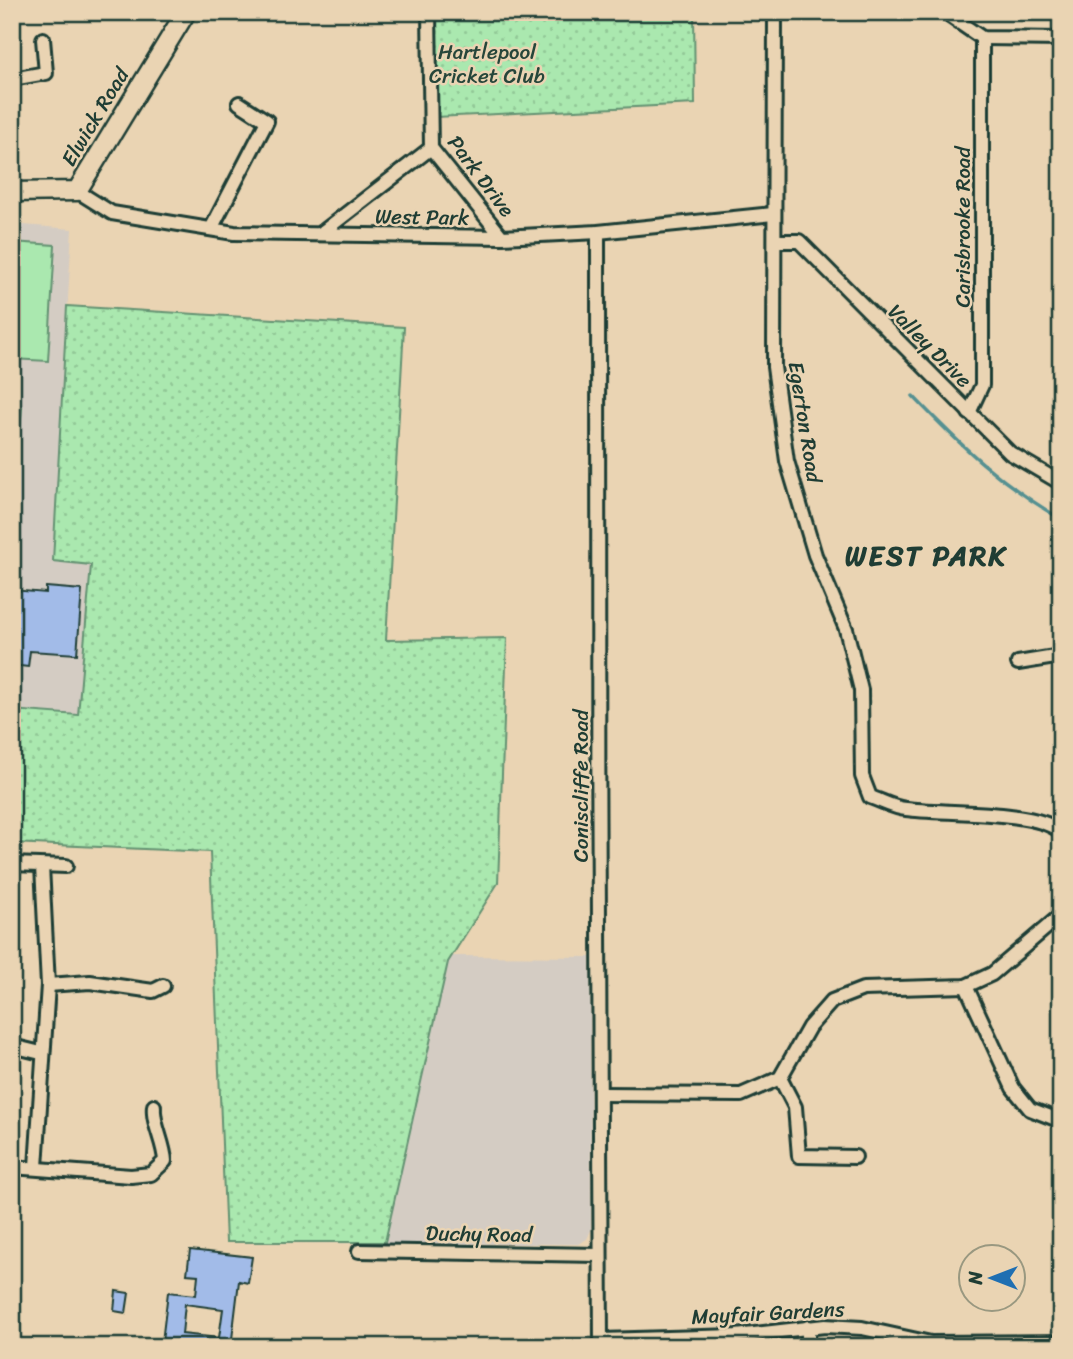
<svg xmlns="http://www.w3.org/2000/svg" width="1073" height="1359" font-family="Sriracha,sans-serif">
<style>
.built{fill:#d4ccc3}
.park{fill:url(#park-dots);stroke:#649272;stroke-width:2}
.pitch{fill:#aae8af;stroke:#649272;stroke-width:2}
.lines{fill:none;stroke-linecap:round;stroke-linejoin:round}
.stream{stroke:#549091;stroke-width:3.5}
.building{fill:#a2bbe8;stroke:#1f3d34;stroke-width:2;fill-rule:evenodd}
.street-casing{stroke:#1f3d34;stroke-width:18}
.secondary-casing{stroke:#1f3d34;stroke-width:23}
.street{stroke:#ead4b3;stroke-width:12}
.secondary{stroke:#ead4b3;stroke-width:18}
.labels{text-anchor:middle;stroke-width:5;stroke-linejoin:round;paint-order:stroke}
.park-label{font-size:21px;fill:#26463a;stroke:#ead4b3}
.street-label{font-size:21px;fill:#1f3d34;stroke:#ead4b3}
.district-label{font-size:28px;font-weight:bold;letter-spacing:2px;fill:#1f3d34;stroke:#ead4b3}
</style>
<defs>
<pattern id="park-dots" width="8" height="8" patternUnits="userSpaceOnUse" patternTransform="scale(1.75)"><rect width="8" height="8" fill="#aae8af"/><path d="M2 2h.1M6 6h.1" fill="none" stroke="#92c897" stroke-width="1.8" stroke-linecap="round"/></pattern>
</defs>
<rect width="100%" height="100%" fill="#ead4b3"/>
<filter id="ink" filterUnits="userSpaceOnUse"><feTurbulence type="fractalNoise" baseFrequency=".0143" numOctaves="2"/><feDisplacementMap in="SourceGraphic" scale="14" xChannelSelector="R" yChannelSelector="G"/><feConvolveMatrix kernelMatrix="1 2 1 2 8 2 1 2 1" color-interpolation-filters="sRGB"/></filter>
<g filter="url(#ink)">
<g class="built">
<path d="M12 224 72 229 53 560 91 564 78 715 12 710Z"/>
<path d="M224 954 590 957 591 1230 587 1239 578 1244 231 1243Z"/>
</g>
<g class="park">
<path d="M435 12H694L695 104 436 117Z"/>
<path d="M67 306 404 327 386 640 507 638 498 883 448 962 385 1242H226L210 852 12 843V710L78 715 91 565 53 561Z"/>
</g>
<g class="pitch">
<path d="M12 242 55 245 48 361 12 359Z"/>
<path d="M12 407H22L12 512Z"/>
</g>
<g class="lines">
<path class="stream" d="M913 396C961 446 1001 484 1061 519"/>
</g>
<g class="building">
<path d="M46 587 82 590 77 654 30 651 28 667 12 665V590L46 593Z"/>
<path d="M190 1250 252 1257 248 1283 239 1281 232 1339 238 1340V1347H183L184 1344 162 1342 168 1292 196 1295 198 1275 187 1274ZM185 1304 223 1309 219 1338 182 1334Z"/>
<path d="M116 1291 129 1293 126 1313 114 1311Z"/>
</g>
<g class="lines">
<g class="street-casing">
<g id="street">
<path d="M429 12 431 148 502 237"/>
<path d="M775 12 774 367 787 461 815 555 846 629 861 690 862 776 870 797C882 801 894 808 906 809 942 814 1036 809 1061 832"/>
<path d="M944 12 982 38 1061 39"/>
<path d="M12 79 46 73 43 39"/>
<path d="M77 191 112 213 234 233 502 237 598 232 773 214"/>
<path d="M211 229 267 121 239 103"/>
<path d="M598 232C599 604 597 975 601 1347"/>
<path d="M320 234 431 148"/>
<path d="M775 241H799L1010 453 1061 483"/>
<path d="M969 413 982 385V38"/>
<path d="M1018 663 1061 656"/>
<path d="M12 864 66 866"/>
<path d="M48 985 90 982 153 991 163 986"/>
<path d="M966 986 1013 1088 1030 1109 1061 1121"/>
<path d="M12 1046 41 1053"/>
<path d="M780 1078 795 1107 799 1156 855 1157"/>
<path d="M601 1094 741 1095 780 1078 809 1027 832 1001 863 989 966 986 992 974 1061 915"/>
<path d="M12 1167 131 1176 151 1174 165 1161C164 1142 152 1123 154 1106"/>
<path d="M36 1167 48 985 42 866"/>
<path d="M359 1251 598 1255"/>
<path d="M601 1340 736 1336 825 1326 862 1328 931 1343 1061 1342"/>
<path d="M808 1347V1327"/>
</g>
</g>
<g class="secondary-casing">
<path id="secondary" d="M12 192 77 191 186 12"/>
</g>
<use href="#street" class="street"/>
<use href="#secondary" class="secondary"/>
</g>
</g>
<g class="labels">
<g class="park-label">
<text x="487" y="59">Hartlepool<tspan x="487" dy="24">Cricket Club</tspan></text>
</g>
<g class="street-label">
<text transform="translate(95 117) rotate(-59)" y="7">Elwick Road</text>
<text transform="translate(481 176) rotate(53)" y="7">Park Drive</text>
<text transform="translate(422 217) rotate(1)" y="7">West Park</text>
<text transform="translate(963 227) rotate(-90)" y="7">Carisbrooke Road</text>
<text transform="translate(930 346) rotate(45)" y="7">Valley Drive</text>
<text transform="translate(805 422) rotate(81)" y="7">Egerton Road</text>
<text transform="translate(581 786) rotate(-90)" y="7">Coniscliffe Road</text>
<text transform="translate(479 1234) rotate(1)" y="7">Duchy Road</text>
<text transform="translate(768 1313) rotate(-3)" y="7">Mayfair Gardens</text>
</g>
<g class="district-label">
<text x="926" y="565">WEST PARK</text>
</g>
</g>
<rect width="1073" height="1359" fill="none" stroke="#ead4b3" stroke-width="42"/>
<rect x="21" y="21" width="1031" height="1317" fill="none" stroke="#1f3d34" stroke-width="2.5" filter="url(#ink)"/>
<g transform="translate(992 1278) rotate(270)"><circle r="33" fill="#ead4b3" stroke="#999880" stroke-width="2"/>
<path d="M0-5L12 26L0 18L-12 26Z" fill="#1f6fb2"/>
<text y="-10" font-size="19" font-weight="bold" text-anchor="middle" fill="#1f3d34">N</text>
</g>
</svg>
